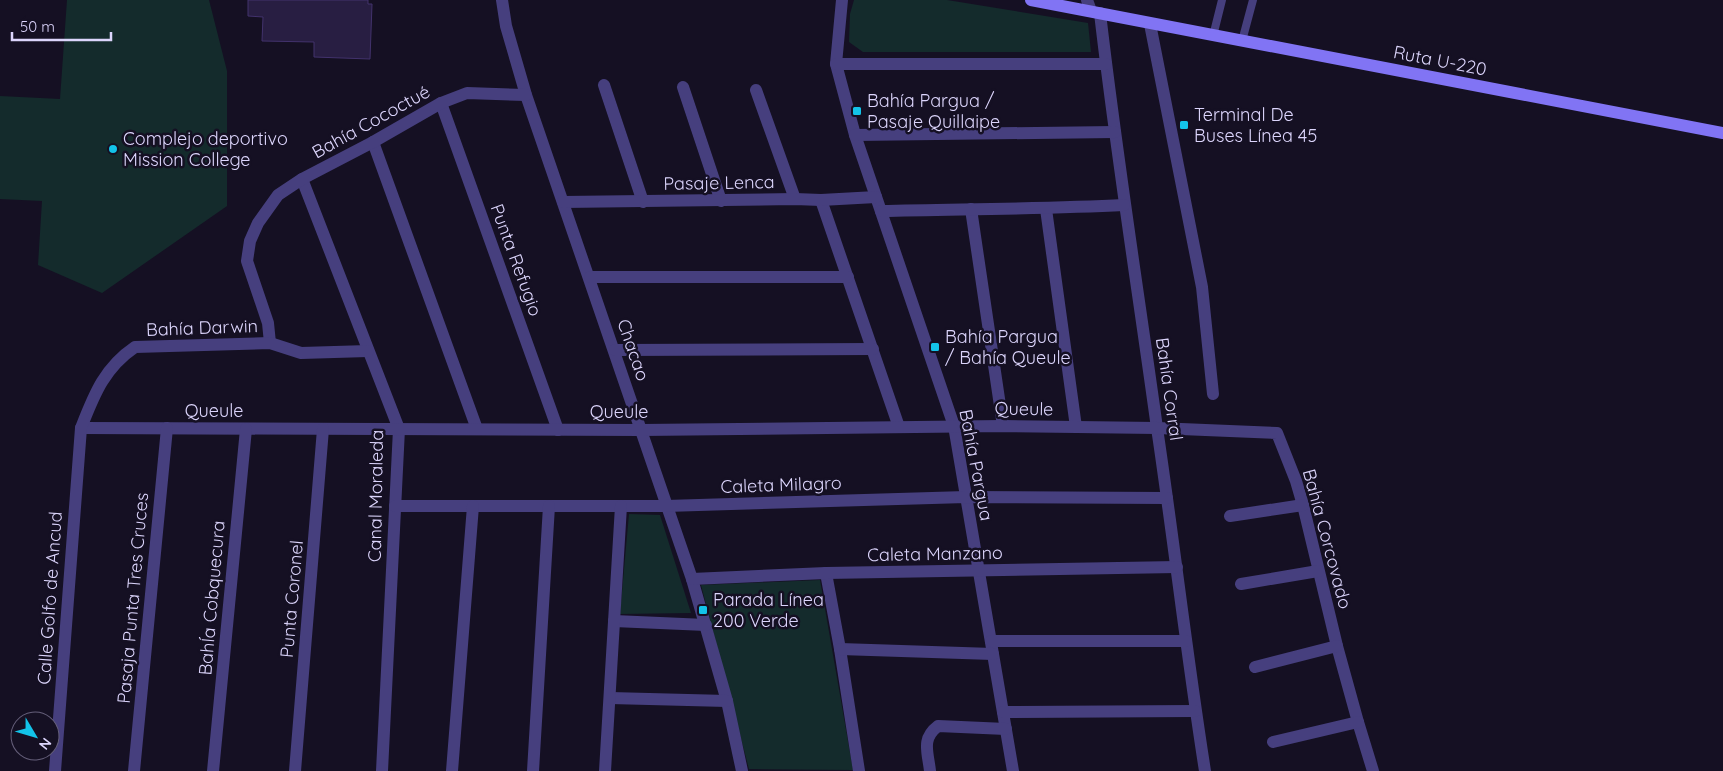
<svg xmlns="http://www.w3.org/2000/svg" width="1723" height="771" font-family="Quicksand,sans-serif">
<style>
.green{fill:#142b2c}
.building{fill:#281e42;stroke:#42326c}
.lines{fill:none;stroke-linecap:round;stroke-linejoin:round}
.lane{stroke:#463f7e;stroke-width:8}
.street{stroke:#463f7e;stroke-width:12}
.secondary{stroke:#8174f4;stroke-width:12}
.poi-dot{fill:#13c3e9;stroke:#151023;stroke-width:2}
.labels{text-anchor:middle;stroke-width:5;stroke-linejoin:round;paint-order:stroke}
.street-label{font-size:18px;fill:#dcd5fc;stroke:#151023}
.poi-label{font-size:18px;fill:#dcd5fc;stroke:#151023;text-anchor:start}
</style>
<rect width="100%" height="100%" fill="#151023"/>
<g class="green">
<path d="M67 0H209L227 71V206L102 293 38 265 42 201 0 199V96L60 99Z"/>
<path d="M854 0H947L1088 23 1091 52H863L849 42 850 14Z"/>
<path d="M629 514 660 515 691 613 620 614Z"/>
<path d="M820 580 853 770 749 769 701 585Z"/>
</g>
<path class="building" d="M248 0H368V4H372L370 59 314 57V42L262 41 263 17 248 16Z"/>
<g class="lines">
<g class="lane">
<path d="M1213 36 1222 0"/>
<path d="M1242 41 1253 0"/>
</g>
<g class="street">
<path d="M502 0 506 26 526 95 692 579 727 701 742 771"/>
<path d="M842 0 836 64 855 135 954 426 1013 771"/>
<path d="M1087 0 1091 11"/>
<path d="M1100 13C1116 152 1138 290 1157 428 1174 542 1187 657 1205 771"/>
<path d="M1150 24 1202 287 1213 394"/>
<path d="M836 64H1106"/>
<path d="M604 85 643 202"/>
<path d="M683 87 721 201"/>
<path d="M756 90 795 199"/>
<path d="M441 103 558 430"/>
<path d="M855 135 1115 132"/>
<path d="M373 142 477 429"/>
<path d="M302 179 399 429 382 771"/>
<path d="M821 200 899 427"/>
<path d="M563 202 795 199 821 200 876 197"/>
<path d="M971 209 1003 426"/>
<path d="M1046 209 1076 427"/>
<path d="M881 211C962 209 1043 209 1124 205"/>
<path d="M590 277H848"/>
<path d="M270 343 268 323 247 261 250 241 258 223 278 195 302 179 373 142 441 103 467 93 526 95"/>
<path d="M615 350 873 349"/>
<path d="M81 428 641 430 1003 426 1157 428 1277 433 1296 481 1303 505 1337 646 1358 722 1373 771"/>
<path d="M395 506H666L966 497 1167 498"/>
<path d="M1230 516 1303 505"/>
<path d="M826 573 840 649 859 771"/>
<path d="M692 579 826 573 1177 567"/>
<path d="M1241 584 1318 571"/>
<path d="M614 621 706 625"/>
<path d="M991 641H1186"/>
<path d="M840 649 993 654"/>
<path d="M1255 667 1337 646"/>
<path d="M610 698 727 701"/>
<path d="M1003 712 1195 711"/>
<path d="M1273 742 1358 722"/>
<path d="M55 771 81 428C94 395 104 368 135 347L270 343 301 353 368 351"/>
<path d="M134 771 167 428"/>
<path d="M213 771 246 429"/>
<path d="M295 771 323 429"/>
<path d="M452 771 473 506"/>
<path d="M533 771 549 506"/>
<path d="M605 771 621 506"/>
<path d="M930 771C928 752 921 739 938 726L1006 729"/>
</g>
<path class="secondary" d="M1031 0 1723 133"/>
</g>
<g class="poi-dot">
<rect x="852" y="106" width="10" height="10" rx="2.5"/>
<rect x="1179" y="120" width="10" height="10" rx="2.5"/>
<circle cx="113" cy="149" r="5"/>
<rect x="930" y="342" width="10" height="10" rx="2.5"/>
<rect x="698" y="605" width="10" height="10" rx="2.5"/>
</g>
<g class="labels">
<g class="street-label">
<text transform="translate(1440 61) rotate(11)" y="6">Ruta U-220</text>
<text transform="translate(371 122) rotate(-29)" y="6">Bahía Cococtué</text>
<text transform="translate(719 183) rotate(-1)" y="6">Pasaje Lenca</text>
<text transform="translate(516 260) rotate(70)" y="6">Punta Refugio</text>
<text transform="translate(202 328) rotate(-2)" y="6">Bahía Darwin</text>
<text transform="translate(633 350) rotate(71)" y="6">Chacao</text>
<text transform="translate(1169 389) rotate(82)" y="6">Bahía Corral</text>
<text transform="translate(1024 409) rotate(1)" y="6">Queule</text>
<text x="214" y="417">Queule</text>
<text x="619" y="418">Queule</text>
<text transform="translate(976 465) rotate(79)" y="6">Bahía Pargua</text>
<text transform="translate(781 485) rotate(-2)" y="6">Caleta Milagro</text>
<text transform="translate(376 496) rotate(-89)" y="6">Canal Moraleda</text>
<text transform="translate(1327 539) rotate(75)" y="6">Bahía Corcovado</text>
<text transform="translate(935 554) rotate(-1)" y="6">Caleta Manzano</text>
<text transform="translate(50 598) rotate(-86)" y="6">Calle Golfo de Ancud</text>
<text transform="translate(133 598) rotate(-85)" y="6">Pasaja Punta Tres Cruces</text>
<text transform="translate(212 598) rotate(-85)" y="6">BahÍa Cobquecura</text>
<text transform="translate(292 599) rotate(-85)" y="6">Punta Coronel</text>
</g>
<g class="poi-label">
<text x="867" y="107">Bahía Pargua /<tspan x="867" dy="21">Pasaje Quillaipe</tspan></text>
<text x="1194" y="121">Terminal De<tspan x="1194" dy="21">Buses Línea 45</tspan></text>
<text x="123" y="145">Complejo deportivo<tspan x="123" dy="21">Mission College</tspan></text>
<text x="945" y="343">Bahía Pargua<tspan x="945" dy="21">/ Bahía Queule</tspan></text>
<text x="713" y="606">Parada Línea<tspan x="713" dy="21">200 Verde</tspan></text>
</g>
</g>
<g transform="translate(35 736) rotate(128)"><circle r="24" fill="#151023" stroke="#655f7a"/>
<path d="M0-4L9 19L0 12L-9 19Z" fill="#13c3e9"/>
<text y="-8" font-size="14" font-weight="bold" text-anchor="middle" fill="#dcd5fc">N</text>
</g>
<path d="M12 32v8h99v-8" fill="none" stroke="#dcd5fc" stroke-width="2.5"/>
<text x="20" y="32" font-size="15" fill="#dcd5fc" stroke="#151023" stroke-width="4" paint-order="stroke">50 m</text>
</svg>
